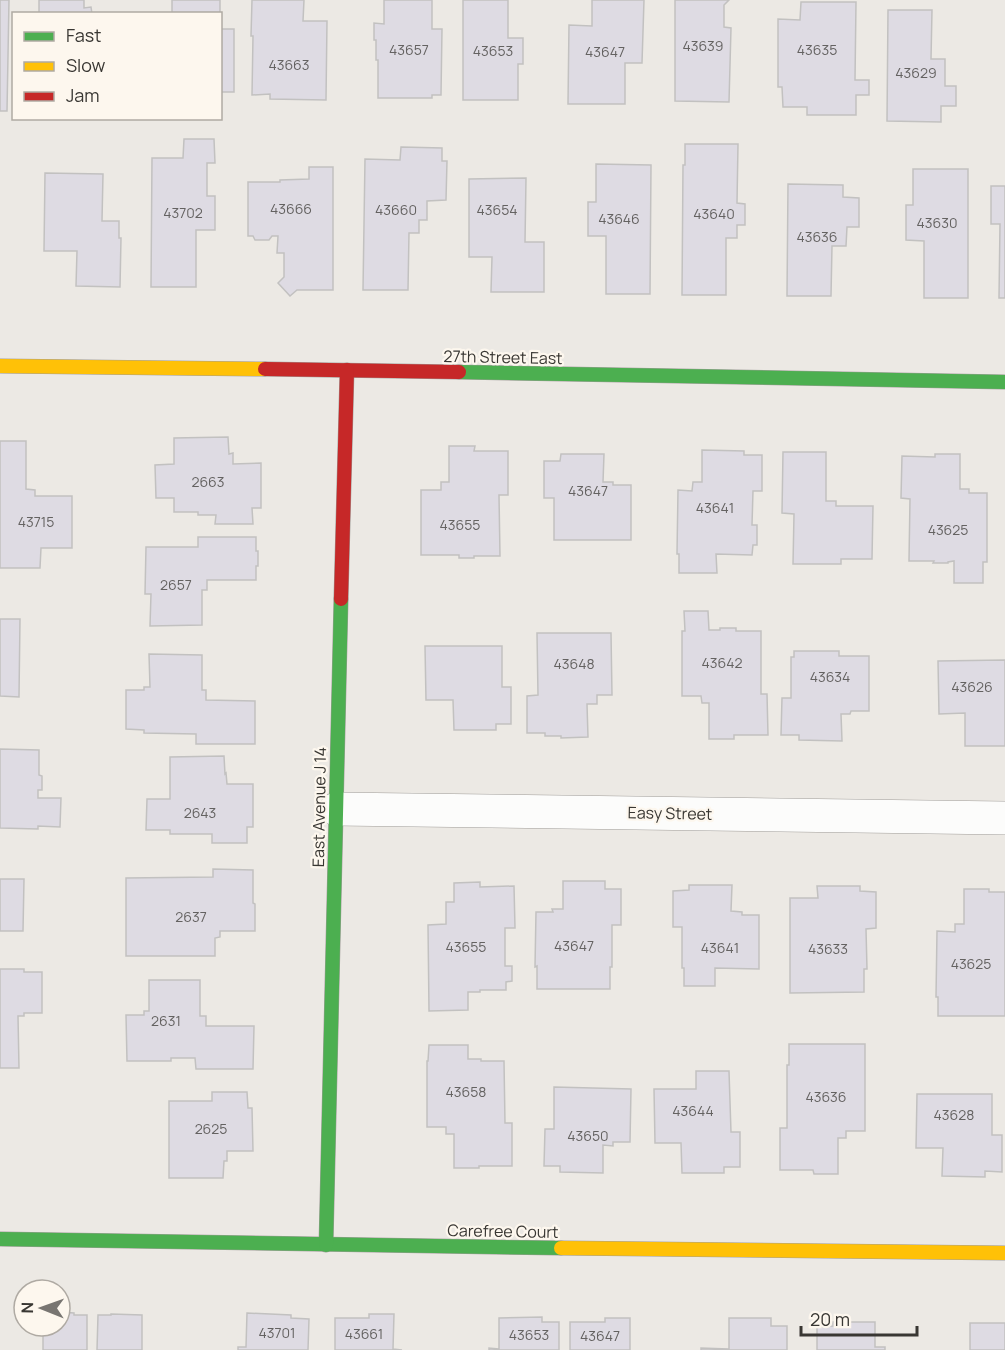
<svg xmlns="http://www.w3.org/2000/svg" width="1005" height="1350" font-family="Manrope,sans-serif">
<style>
.building{fill:#dedbe3;stroke:#c2c1c0;stroke-width:1.5}
.lines{fill:none;stroke-linecap:round;stroke-linejoin:round}
.street-casing{stroke:#a09d99;stroke-width:34}
.fast-casing{stroke:#a09d99;stroke-width:15}
.slow-casing{stroke:#a09d99;stroke-width:15}
.jam-casing{stroke:#a09d99;stroke-width:15}
.street{stroke:#fcfcfb;stroke-width:33}
.fast{stroke:#4caf50;stroke-width:14}
.slow{stroke:#ffc107;stroke-width:14}
.jam{stroke:#c62828;stroke-width:14}
.labels{text-anchor:middle;stroke-width:4.5;stroke-linejoin:round;paint-order:stroke}
.number-label{font-size:14px;fill:#646261}
.street-label{font-size:16px;fill:#393733;stroke:#fdf7ee}
</style>
<rect width="100%" height="100%" fill="#ece9e4"/>
<g class="building">
<path d="M0 0H9L7 111H0Z"/>
<path d="M39 0H84V8L91 7 92 14H39Z"/>
<rect x="172" y="0" width="48" height="14"/>
<path d="M252 0H304L303 21H327L326 100 270 99V94L252 95 253 36H251Z"/>
<path d="M384 0H432V29H442L441 95H432V98H378V60H376V40H374V23L384 24Z"/>
<path d="M463 0H508V38H523V64H518V100H463Z"/>
<path d="M592 0H644L642 63H625V104H568L569 25 592 26Z"/>
<path d="M675 0H729L724 5V27L731 28 729 102 675 101Z"/>
<path d="M801 2H856L855 80H869V95H856V115H807V107H783L782 87H778V19L800 20Z"/>
<path d="M888 10H932L931 59H945V86H956V106H941V122L887 121Z"/>
<rect x="220" y="29" width="14" height="63"/>
<path d="M184 139H214L215 163H207V196H215V230H196V287H151L152 158H183Z"/>
<path d="M685 144H738L737 203 745 204V225H737V238H726V295H682L683 165H685Z"/>
<path d="M401 147 442 148V161H447L446 200 427 201V220H419V233H409L408 290H363L365 159 400 160Z"/>
<path d="M596 164 651 165 650 294H606V236H588V202H596Z"/>
<path d="M309 167H333V290H297L290 296 278 283 284 277V253H277L278 236H272L269 240H255L253 236H248V182H280V180L309 179Z"/>
<path d="M913 169H968V298H924V241L906 240V205H913Z"/>
<path d="M45 173 103 174 102 221H119V238H121L120 287 76 286 77 251H44Z"/>
<path d="M526 178 525 242H544V292H491L492 257H469V179Z"/>
<path d="M788 184 843 185V197L859 198V227H847L846 246H832L831 296H787Z"/>
<path d="M991 186H1005V298H999L1000 224H991Z"/>
<path d="M228 437 229 454 233 453V464L261 463V508H252L253 524H215L216 515H198V512H174V498H156L155 465 174 464V438Z"/>
<path d="M0 441H26V489L35 490V496H72V548H41L40 568H0Z"/>
<path d="M449 446H475L474 451H508V495H499L500 556H474V558H459V555H421V490H441V482H449Z"/>
<path d="M702 450 744 451V455H762V491H753L752 525H757V545H753L752 555 716 554 717 573H679V554H677L678 490 692 491 693 482H702Z"/>
<path d="M783 452H826V501H836V506H873L872 559H841V564H793L794 514 782 513Z"/>
<path d="M561 454H604L603 482H613V485H631V540H554V498H544V461H560Z"/>
<path d="M935 454H960V489H969V493H987V562H983V583H954V561L948 562V563H933L934 561H909L910 499 901 498 902 456 935 457Z"/>
<path d="M198 537H256V551H258V566H256V580H207V590H202V625L150 626 151 594H145L146 547H198Z"/>
<path d="M684 611H708L709 630H720V628H736V631H761V694H767L768 735H734V739H709V703H702L701 696H682V631H685Z"/>
<path d="M0 619H20L19 697 0 696Z"/>
<path d="M537 633H611L612 695H597V704H587L588 737 561 738V736H545V733H527V696L538 695Z"/>
<path d="M425 646H502V687H511V724H496V730H454L453 700H426Z"/>
<path d="M794 651H839V656H869V711H851L850 714H841L842 741 799 740V735H781L782 698H791V657H794Z"/>
<path d="M149 654 202 655V690H206V700L255 701V744H196V734L144 733V730L126 729V690H144V687H150Z"/>
<path d="M1005 660V746H965V713L939 714 938 661Z"/>
<path d="M0 749 39 750V775L42 776V790H38V798H61L60 827 38 826V829L0 828Z"/>
<path d="M224 756 225 774 226 773 227 784H253V827H247V843H212V834H170V830H146L147 799H170V757Z"/>
<path d="M213 869 253 870V903L255 904V931H220V937L215 938V956H126V878L213 877Z"/>
<path d="M0 879H24L23 931H0Z"/>
<path d="M563 881H605V889H621V925H612V967H610V989H537V966L535 967 536 912H553L552 909H563Z"/>
<path d="M480 882V887L514 886 515 928H505V966H512V981L506 982V990H480V992H468V1010L429 1011 428 925 446 924V902H454V883Z"/>
<path d="M689 885H732L731 911 742 912V915H759V969L715 968V986H684V968H682V927H673V891L689 890Z"/>
<path d="M817 886H860V891L876 892V928L866 929 867 969H864V992L790 993V898H818Z"/>
<path d="M964 889H989V892H1005V1016H938V997H936L937 931 955 932V924H964Z"/>
<path d="M0 969H24V972H42V1013H24V1016H18L19 1068H0Z"/>
<path d="M149 980H200V1016H206V1026H254L253 1069H196L195 1058H171V1061H127L126 1015H144V1011H149Z"/>
<path d="M789 1044H865V1131H846V1138H838V1174H814L813 1170H780V1128H787V1065H789Z"/>
<path d="M429 1045H468V1059H481V1061H504L505 1123H512V1166H479V1168H454V1134H446V1127H427V1061H428Z"/>
<path d="M696 1071H729L731 1132H740V1167H724V1173H682L681 1143H655L654 1089H696Z"/>
<path d="M554 1087 631 1089 630 1142H613V1146L603 1145V1173L560 1172V1166H544L545 1129H554Z"/>
<path d="M212 1092H247L248 1108H252L253 1151H227V1161H224L223 1178H169V1101H212Z"/>
<path d="M917 1094H992V1135H1002V1172L985 1171V1177L942 1176 943 1148H916Z"/>
<path d="M60 1312 74 1313V1315H87V1350H43V1326H60Z"/>
<path d="M247 1313 291 1315V1318L309 1319 308 1350H238V1347H246Z"/>
<path d="M111 1314 142 1315V1350H97L98 1315H111Z"/>
<path d="M369 1314H394L393 1349 402 1350H335V1318H369Z"/>
<path d="M542 1317V1322H559V1350H489V1348L499 1349V1318Z"/>
<path d="M605 1318H630V1350H570V1322H605Z"/>
<path d="M729 1318H771V1326H787V1350H701V1348L729 1349Z"/>
<path d="M833 1322H875V1347H885V1350H817V1327L833 1326Z"/>
<rect x="970" y="1323" width="35" height="27"/>
</g>
<g class="lines">
<g class="street-casing">
<path id="street" d="M336 809 1005 818"/>
</g>
<g class="fast-casing">
<g id="fast">
<path d="M459 372 1005 382"/>
<path d="M0 1239 561 1248"/>
<path d="M326 1245 341 599"/>
</g>
</g>
<g class="slow-casing">
<g id="slow">
<path d="M0 366 265 369"/>
<path d="M561 1248 1005 1253"/>
</g>
</g>
<g class="jam-casing">
<g id="jam">
<path d="M265 369 459 372"/>
<path d="M341 599 347 370"/>
</g>
</g>
<use href="#street" class="street"/>
<use href="#fast" class="fast"/>
<use href="#slow" class="slow"/>
<use href="#jam" class="jam"/>
</g>
<g class="labels">
<g class="number-label">
<text x="703" y="51">43639</text>
<text x="409" y="55">43657</text>
<text x="817" y="55">43635</text>
<text x="493" y="56">43653</text>
<text x="605" y="57">43647</text>
<text x="289" y="70">43663</text>
<text x="916" y="78">43629</text>
<text x="291" y="214">43666</text>
<text x="396" y="215">43660</text>
<text x="497" y="215">43654</text>
<text x="183" y="218">43702</text>
<text x="714" y="219">43640</text>
<text x="619" y="224">43646</text>
<text x="937" y="228">43630</text>
<text x="817" y="242">43636</text>
<text x="208" y="487">2663</text>
<text x="588" y="496">43647</text>
<text x="715" y="513">43641</text>
<text x="36" y="527">43715</text>
<text x="460" y="530">43655</text>
<text x="948" y="535">43625</text>
<text x="176" y="590">2657</text>
<text x="722" y="668">43642</text>
<text x="574" y="669">43648</text>
<text x="830" y="682">43634</text>
<text x="972" y="692">43626</text>
<text x="200" y="818">2643</text>
<text x="191" y="922">2637</text>
<text x="574" y="951">43647</text>
<text x="466" y="952">43655</text>
<text x="720" y="953">43641</text>
<text x="828" y="954">43633</text>
<text x="971" y="969">43625</text>
<text x="166" y="1026">2631</text>
<text x="466" y="1097">43658</text>
<text x="826" y="1102">43636</text>
<text x="693" y="1116">43644</text>
<text x="954" y="1120">43628</text>
<text x="211" y="1134">2625</text>
<text x="588" y="1141">43650</text>
<text x="277" y="1338">43701</text>
<text x="364" y="1339">43661</text>
<text x="529" y="1340">43653</text>
<text x="600" y="1341">43647</text>
</g>
<g class="street-label">
<text transform="translate(503 357) rotate(1)" y="6">27th Street East</text>
<text transform="translate(319 807) rotate(-89)" y="6">East Avenue J 14</text>
<text transform="translate(670 813) rotate(1)" y="6">Easy Street</text>
<text transform="translate(503 1231) rotate(1)" y="6">Carefree Court</text>
</g>
</g>
<rect x="12" y="12" width="210" height="108" fill="#fdf7ee" stroke="#afaaa3" stroke-width="1.5"/>
<rect x="24" y="32" width="30" height="9" fill="#4caf50" stroke="#afaaa3" stroke-width="1.5"/>
<text x="66" y="42" font-size="18" fill="#393733">Fast</text>
<rect x="24" y="62" width="30" height="9" fill="#ffc107" stroke="#afaaa3" stroke-width="1.5"/>
<text x="66" y="72" font-size="18" fill="#393733">Slow</text>
<rect x="24" y="92" width="30" height="9" fill="#c62828" stroke="#afaaa3" stroke-width="1.5"/>
<text x="66" y="102" font-size="18" fill="#393733">Jam</text>
<g transform="translate(42 1308) rotate(271)"><circle r="28" fill="#fdf7ee" stroke="#afaaa3" stroke-width="1.5"/>
<path d="M0-4.5L10 22L0 15L-10 22Z" fill="#787571"/>
<text y="-9" font-size="16" font-weight="bold" text-anchor="middle" fill="#393733">N</text>
</g>
<path d="M801 1326v9h116v-9" fill="none" stroke="#393733" stroke-width="3"/>
<text x="810" y="1326" font-size="18" fill="#393733" stroke="#fdf7ee" stroke-width="4.5" paint-order="stroke">20 m</text>
</svg>
